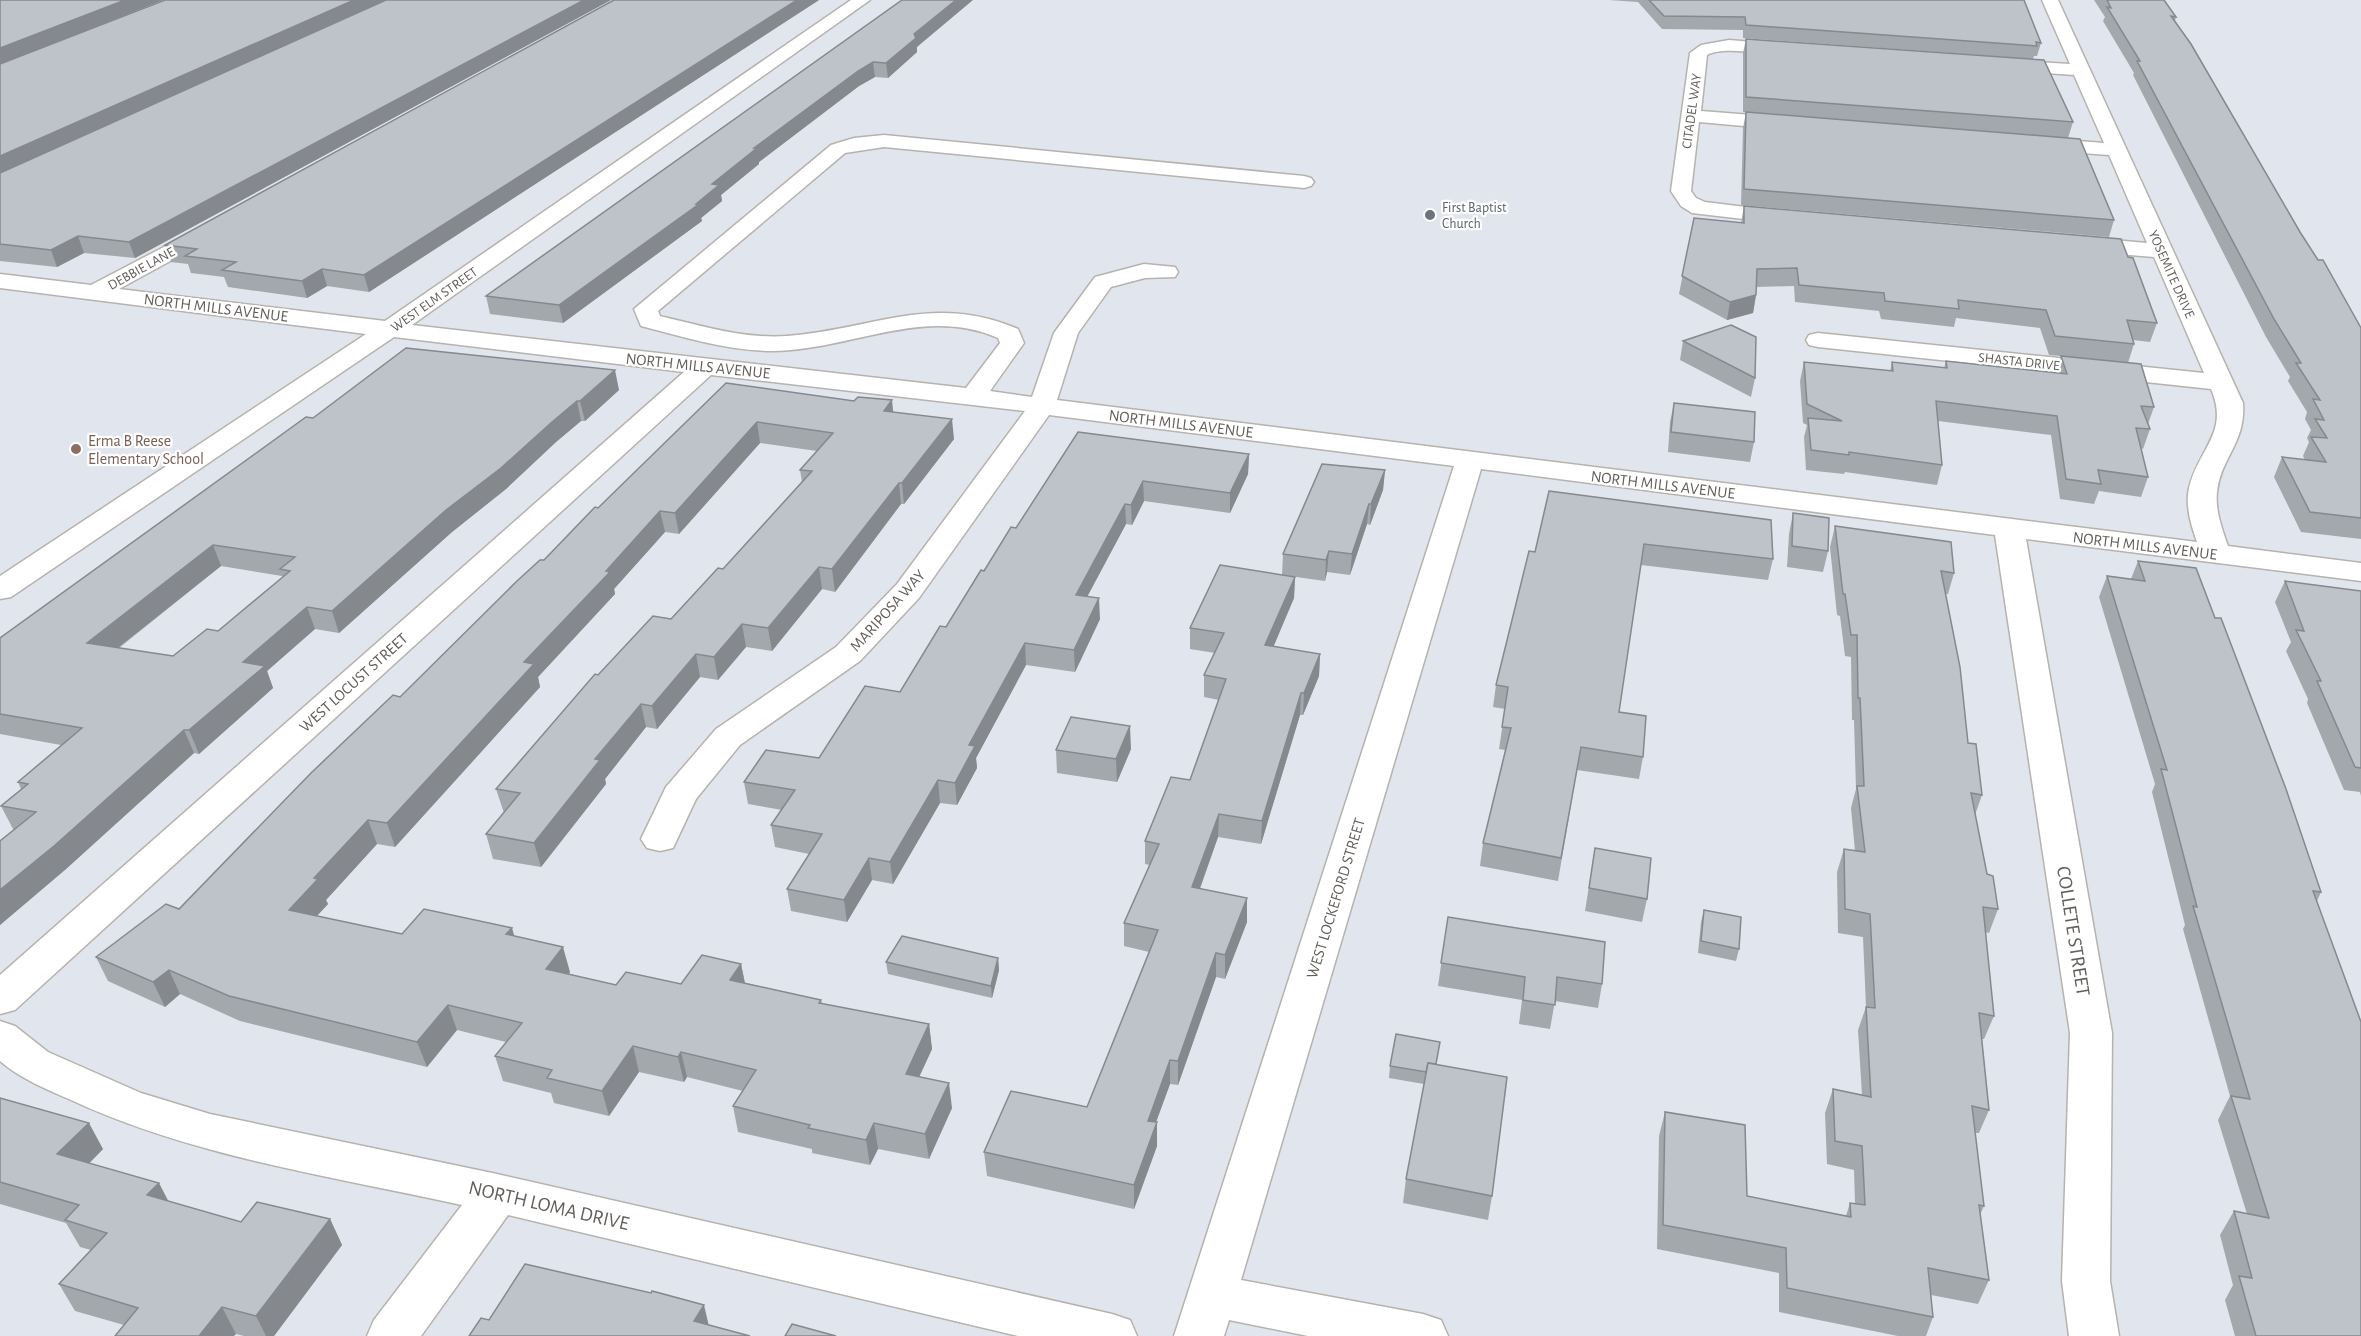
<svg xmlns="http://www.w3.org/2000/svg" width="2361" height="1336" font-family="'Alegreya Sans',sans-serif">
<style>
.lines{fill:none;stroke-linecap:round;stroke-linejoin:round}
.minor-casing{stroke:#b6b2ad;stroke-width:3}
.minor{fill:#fff;fill-rule:evenodd}
.wall{fill:#a3a8ad;fill-rule:evenodd}
.shaded-wall{fill:#85888d}
.building{fill:#bec3c9;stroke:#85888d;stroke-width:1.5;fill-rule:evenodd}
.worship-dot{fill:#6b7280;stroke:#fff;stroke-width:2}
.education-dot{fill:#8d6e63;stroke:#fff;stroke-width:2}
.labels{text-anchor:middle;stroke-width:4.5;stroke-linejoin:round;paint-order:stroke}
.far-street-label{font-size:14px;fill:#645e5a;stroke:#fff}
.far-worship-label{font-size:14px;fill:#5b616d;stroke:#fff;text-anchor:start}
.street-label{font-size:16px;fill:#645e5a;stroke:#fff}
.education-label{font-size:16px;fill:#785e54;stroke:#fff;text-anchor:start}
.near-street-label{font-size:20px;fill:#645e5a;stroke:#fff}
</style>
<rect width="100%" height="100%" fill="#e1e6ee"/>
<g class="lines">
<g class="minor-casing">
<g id="minor">
<path d="M851 0H870L412 325 966 388 1000 343 998 338C924 305 848 351 772 351 728 351 684 337 641 326L634 309 831 145 854 138 884 135 1304 176 1311 178 1314 182 1311 186 1304 188 884 147 845 153 658 311 660 316C702 326 744 339 787 336 872 330 932 292 1018 329L1024 343 990 391 1032 397 1054 333 1095 277 1144 264 1175 267 1178 272 1175 277 1145 278 1111 287 1078 333 1057 400 2197 542C2191 525 2185 506 2189 488 2198 449 2230 433 2211 389L1818 347 1809 345 1806 340 1809 335 1818 333 2204 373 2154 257 2080 251 2072 249 2069 244 2072 239 2080 237 2147 243 2109 155 2039 150 2029 144 2039 138 2104 143 2074 75 2005 70 1996 65 2005 60 2070 64 2042 0H2058L2243 403C2246 443 2221 457 2217 492 2215 510 2222 529 2228 546L2361 563V581L2026 539 2112 1033 2110 1281 2119 1336H2069L2062 1281 2070 1033 1995 535 1481 469 1241 1280 1423 1314 1441 1320 1448 1336H1308L1229 1320 1224 1336H1174L1454 466 1049 415 919 598 860 661 740 745 696 799 673 848 660 851 647 848 641 839 666 787 716 729 836 647 897 584 1025 411 711 375 15 1010 0 1014V975L684 372 394 337 11 597 0 599V576L366 334 0 288V274L91 285 208 224 216 226 219 231 216 236 119 289 385 321Z"/>
<path d="M1729 40 1789 45 1798 50C1788 62 1729 43 1707 55L1701 111 1788 118 1798 124 1788 130 1699 122 1691 191 1696 198 1705 202 1794 213 1797 218 1794 223 1786 224 1692 213 1681 206 1671 191 1690 53 1701 45Z"/>
<path d="M0 1021 15 1026 48 1052 141 1093 210 1114 497 1174 1112 1314 1130 1320 1137 1336H1018L508 1215 421 1336H367L374 1320 462 1205C331 1176 194 1157 71 1100 46 1089 21 1079 0 1061Z"/>
</g>
</g>
<use href="#minor" class="minor"/>
</g>
<g class="wall">
<path d="M0 0 78 34 165 0H611L135 258 84 253 57 267 0 261Z"/>
<path d="M614 0H819L369 292 327 286 307 298 228 287 224 277 191 273 188 264 171 262 165 245Z"/>
<path d="M902 0 917 47V52L888 78 875 77 859 86 759 162V164L721 195 722 201 701 218 702 221 563 323 490 314 486 296Z"/>
<path d="M1609 0H2024L2041 43 2037 56H2034L2033 59 1743 38V30L1662 29 1638 2Z"/>
<path d="M2094 0H2164L2176 17 2175 21 2300 232 2361 328V539L2301 532 2274 477 2282 457 2305 460 2303 456 2309 442 2307 438 2311 430 2305 419 2307 412 2288 381 2290 377 2266 337 2133 75 2134 73 2103 21 2105 17Z"/>
<path d="M1746 39 2073 122 2068 138 2114 220 2109 237 1741 205 1743 128 1746 112 2051 137 1743 112V53Z"/>
<path d="M1744 206 2128 257 2157 323 2150 342 2133 340 2134 344 2128 363 2154 407 2148 424 2150 429 2143 449 2141 448 2148 477 2141 497 2099 491 2094 504 2060 499 2051 435 1938 421 1942 465 1937 485 1845 472 1844 474 1806 470 1804 437 1807 425 1803 423 1800 381 1804 362 1890 371 1892 362 1944 368 1946 361 2056 373 2061 356 2049 355 2040 328 1956 318 1954 327 1881 319 1879 311 1795 302 1794 286 1756 287V295L1753 313 1727 320 1679 294 1694 218 1741 223Z"/>
<path d="M1683 341 1755 378 1751 397 1680 360Z"/>
<path d="M726 383 894 412 954 439 904 504H901L835 592 822 589 772 651 746 647 718 680 700 677 657 729 646 727 605 779 606 784 541 867 493 859 486 834 504 813 496 789 598 675 671 619 723 569 802 482 800 470 817 451 760 443 679 534 665 532 614 589 615 594 538 677 540 687 395 847 377 844 326 900 328 904 317 916 402 934 514 936 570 972 569 974 616 985 681 984 741 964 745 983 821 1000 822 1004 929 1024 932 1049 919 1077 952 1108 929 1159 878 1149 870 1165 812 1153V1149L738 1132 733 1106 743 1091 687 1077 684 1082 639 1072 609 1116 554 1103 551 1093 503 1081 495 1056 506 1042 457 1030 427 1067 240 1021 180 994 165 1007 108 981 96 957 179 909 544 560Z"/>
<path d="M619 390 585 421H581L556 442 506 489 452 532 339 633 315 629 267 671 273 688 199 754 194 753 66 869 0 925V841L15 829H13L1 806 21 789 18 782 61 745 0 734V638L313 418ZM221 566 282 576 283 577 218 631 173 656 119 648Z"/>
<path d="M1674 403 1754 442 1750 462 1668 452 1670 422Z"/>
<path d="M1078 432 1249 454 1248 474 1230 513 1144 501 1132 525 1126 524 1087 596 1100 619 1075 672 1026 665 976 758 977 768 957 805 940 803 893 884 872 880 847 922 791 911 787 889 809 854 775 847 771 825 782 810 748 804 744 782 819 758 900 692 946 627 984 571 1016 528Z"/>
<path d="M1385 470 1383 490 1370 525 1367 524 1350 575 1327 572 1325 581 1282 575 1283 554Z"/>
<path d="M1549 491 1773 559 1768 580 1641 565 1619 712 1643 757 1639 779 1577 770 1558 881 1480 866 1483 843 1505 750 1499 749 1505 709 1493 707 1496 685 1535 552Z"/>
<path d="M1793 513 1828 551 1823 572 1787 567 1789 534Z"/>
<path d="M1835 526 1954 573 1948 594H1945L1968 743 1982 795 1975 815 1987 874 1998 909 1989 933 1985 932 1994 1016 1984 1039H1982L1989 1110 1979 1133H1975L1984 1206 1980 1215 1989 1280 1978 1304 1931 1295 1933 1317 1926 1336H1898L1779 1312V1273L1657 1249 1659 1136 1665 1112 1747 1196 1846 1216 1850 1203H1855L1854 1170 1827 1164 1825 1113 1833 1089 1862 1095 1858 1030 1866 1007 1863 937 1838 933 1837 872 1844 849 1855 851 1851 808 1856 789 1854 720H1852L1851 657 1845 656 1840 616 1837 615 1830 547Z"/>
<path d="M2138 561 2321 892 2317 901 2361 1336H2235L2225 1300 2233 1285 2220 1235 2234 1211 2247 1214 2218 1120 2230 1096 2183 929 2185 925 2152 792 2155 784 2099 597 2107 576 2131 579Z"/>
<path d="M1295 577 1294 598 1273 646 1320 654 1319 676 1303 715H1300L1261 844 1218 837 1200 889 1247 922 1225 979 1216 977 1178 1085 1170 1084 1156 1122 1157 1146 1134 1209 987 1176 984 1152 1087 1107 1149 952 1124 946V923L1150 865 1145 864V841L1190 780 1219 700 1204 697V675L1215 653 1190 649V628Z"/>
<path d="M2285 581 2361 591V796L2360 792 2344 790 2307 703 2308 699 2286 651 2291 642 2275 602Z"/>
<path d="M1131 749 1117 782 1057 773 1056 750Z"/>
<path d="M1595 848 1647 899 1642 922 1585 911Z"/>
<path d="M1704 910 1739 949 1736 961 1698 953 1701 922Z"/>
<path d="M1448 917 1602 984 1598 1008 1555 1001 1550 1029 1519 1024 1522 1000 1438 986Z"/>
<path d="M998 958 999 970 992 998 888 974 886 962Z"/>
<path d="M1437 1064 1492 1196 1488 1220 1403 1203 1406 1179 1424 1084 1389 1078 1390 1066Z"/>
<path d="M0 1098 103 1149 89 1163 169 1201 241 1222 330 1219 342 1245 274 1336H244L236 1334 124 1325 75 1311 59 1284 91 1250 80 1247 66 1223 0 1204Z"/>
</g>
<g class="shaded-wall">
<path d="M125 0H163L0 65V48Z"/>
<path d="M354 0H387L0 175V156Z"/>
<path d="M584 0H611L135 258 129 242Z"/>
<path d="M797 0H819L369 292 364 275Z"/>
<path d="M956 0H973L917 47V52L888 78 886 63 914 34Z"/>
<path d="M873 62 875 77 859 86 759 162V164L721 195 722 201 701 218 702 221 563 323 559 305 696 204 712 184 754 148 858 71Z"/>
<path d="M78 236 84 253 57 267 51 250Z"/>
<path d="M322 269 327 286 307 298 302 281Z"/>
<path d="M1756 295 1753 313 1727 320 1730 302Z"/>
<path d="M615 370 619 390 585 421 580 401Z"/>
<path d="M892 400 894 420 884 411Z"/>
<path d="M577 401 581 421 556 442 506 489 452 532 339 633 332 611 446 510Z"/>
<path d="M952 419 954 439 904 504 902 483Z"/>
<path d="M757 422 760 443 679 534 675 513Z"/>
<path d="M1249 454 1248 474 1230 513V493Z"/>
<path d="M1385 470 1383 490 1370 525 1371 504Z"/>
<path d="M1143 481 1144 501 1132 525 1131 505Z"/>
<path d="M899 483 901 504 835 592 832 569Z"/>
<path d="M1125 504 1126 524 1077 616 1076 595Z"/>
<path d="M1369 504 1367 524 1350 575 1352 554Z"/>
<path d="M660 511 665 532 614 589 615 594 538 677 540 687 395 847 387 823 524 662Z"/>
<path d="M213 545 221 566 96 665 87 643Z"/>
<path d="M1329 551 1327 572 1325 581 1326 560Z"/>
<path d="M819 567 822 589 772 651 768 628Z"/>
<path d="M1295 577 1294 598 1265 667V645Z"/>
<path d="M1099 598 1100 619 1075 672 1074 650Z"/>
<path d="M307 607 315 629 267 671 273 688 199 754 189 730 243 662Z"/>
<path d="M742 624 746 647 718 680 714 657Z"/>
<path d="M1025 643 1026 665 976 758 977 768 957 805 955 783 969 745Z"/>
<path d="M696 654 700 677 657 729 652 706Z"/>
<path d="M1320 654 1319 676 1303 715 1304 693Z"/>
<path d="M1301 693 1300 715 1261 844 1262 821Z"/>
<path d="M641 704 646 727 605 779 606 784 541 867 534 843 595 759Z"/>
<path d="M1130 726 1131 749 1117 782 1116 759Z"/>
<path d="M184 730 194 753 66 869 0 925V890Z"/>
<path d="M938 780 940 803 893 884 890 862Z"/>
<path d="M1219 814 1218 837 1192 910V887Z"/>
<path d="M368 820 377 844 326 900 328 904 299 935 289 910 314 878Z"/>
<path d="M869 858 872 880 847 922 844 900Z"/>
<path d="M1247 898V922L1225 979V955Z"/>
<path d="M512 928 519 952 506 934Z"/>
<path d="M563 947 570 972 553 994 546 969Z"/>
<path d="M1216 953V977L1178 1085V1061Z"/>
<path d="M998 958 999 970 992 998 991 986Z"/>
<path d="M741 964 746 989 730 980Z"/>
<path d="M169 970 180 994 165 1007 153 982Z"/>
<path d="M448 1005 457 1030 427 1067 417 1042Z"/>
<path d="M929 1024 932 1049 909 1099 906 1074Z"/>
<path d="M633 1046 639 1072 609 1116 602 1091Z"/>
<path d="M681 1052 687 1077 684 1082 678 1057Z"/>
<path d="M1170 1060V1084L1148 1144V1121Z"/>
<path d="M949 1083 952 1108 929 1159 925 1134Z"/>
<path d="M1157 1122V1146L1134 1209V1185Z"/>
<path d="M89 1123 103 1149 72 1181 57 1154Z"/>
<path d="M874 1123 878 1149 870 1165 866 1140Z"/>
<path d="M159 1183 173 1210 147 1195Z"/>
<path d="M330 1219 342 1245 274 1336H266L256 1316Z"/>
<path d="M704 1305 711 1335 694 1321Z"/>
<path d="M222 1307 236 1334 234 1336H199Z"/>
</g>
<g class="building">
<path d="M0 0H125L0 48Z"/>
<path d="M165 0H354L0 156V64Z"/>
<path d="M386 0H584L129 242 78 236 51 250 0 244V173Z"/>
<path d="M614 0H797L364 275 322 269 302 281 222 270 236 262 185 256 197 249 165 245Z"/>
<path d="M902 0H956L914 34 916 38 886 63 873 62 858 71 754 148H757L712 184 719 185 696 204H699L559 305 486 296Z"/>
<path d="M1649 0H2024L2041 43 2036 42 2037 46 1746 25 1745 17 1664 16Z"/>
<path d="M2107 0H2164L2176 17 2171 16 2191 44 2300 232 2318 260H2323L2361 328V518L2310 512 2282 457 2326 462 2311 437 2327 438 2315 419 2324 420 2313 399 2320 400 2296 363H2301L2274 319 2137 61H2140L2107 7 2111 8Z"/>
<path d="M1746 39 2044 60 2073 122 1746 97Z"/>
<path d="M1746 112 2080 139 2114 220 1744 189Z"/>
<path d="M1744 206 2121 239 2128 257 2133 258 2157 323 2127 320 2134 344 2055 336 2046 310 1958 300 1959 309 1885 301 1884 293 1799 285 1797 268 1757 269 1756 295 1730 302 1682 276 1694 218 1744 223Z"/>
<path d="M1731 325 1756 337 1755 378 1683 341Z"/>
<path d="M406 348 615 370 580 401H577L552 422 501 468 446 510 332 611 307 607 243 662 265 666 189 730H184L54 846 0 890V841L36 812 1 806 28 784 18 782 82 728 0 714V638L306 417 313 418ZM213 545 295 557 280 569 290 571 218 631 207 629 173 656 87 643Z"/>
<path d="M2061 356 2141 364 2154 407 2141 406 2150 429 2136 428 2148 477 2098 470 2101 484 2066 479 2057 416 1936 401 1942 465 1849 452V455L1811 450 1808 418 1842 421 1807 404 1804 362 1893 371 1892 362 1947 368 1946 361 2067 374Z"/>
<path d="M726 383 854 401 858 397 892 400 884 411 952 419 902 483H899L832 569 819 567 768 628 742 624 714 657 696 654 652 706 641 704 595 759 600 760 534 843 486 834 520 793 496 789 595 674 598 675 653 616 671 619 718 568 723 569 812 471 800 470 833 433 757 422 675 513 660 511 606 571 610 572 524 662 534 664 387 823 368 820 314 878 318 879 289 910 402 934 424 909 512 928 506 934 563 947 546 969 616 985 626 972 681 984 702 955 741 964 730 980 821 1000 819 1003 929 1024 906 1074 949 1083 925 1134 874 1123 866 1140 808 1128 810 1125 733 1106 756 1070 681 1052 678 1057 633 1046 602 1091 547 1078 552 1070 495 1056 522 1023 448 1005 417 1042 229 996 169 970 153 982 96 957 166 904 179 909 311 773 393 695 400 697 517 581 540 560H544L595 507 598 508Z"/>
<path d="M1674 403 1755 412 1754 442 1671 432Z"/>
<path d="M1078 432 1249 454 1230 493 1143 481 1131 505 1125 504 1076 595 1099 598 1074 650 1025 643 969 745 975 746 955 783 938 780 890 862 869 858 844 900 787 889 822 834 771 825 795 790 744 782 766 750 819 758 865 686 900 692 940 626 946 627 981 570 984 571 1011 527 1016 528Z"/>
<path d="M1322 464 1385 470 1371 504H1369L1352 554 1329 551 1326 560 1283 554Z"/>
<path d="M1549 491 1771 520 1773 559 1644 544 1619 712 1646 716 1643 757 1581 747 1561 858 1483 843 1511 728 1502 727 1508 687 1496 685 1529 551 1535 552Z"/>
<path d="M1793 513 1829 518 1828 551 1792 546Z"/>
<path d="M1835 526 1951 542 1954 573 1941 571 1960 667 1968 743 1976 744 1982 795 1971 793 1987 874 1993 876 1998 909 1983 907 1994 1016 1979 1013 1989 1110 1972 1106 1984 1206 1979 1205 1989 1280 1928 1268 1933 1317 1787 1288 1786 1248 1663 1225 1665 1112 1745 1125 1747 1196 1851 1217 1850 1203 1865 1205 1862 1146 1835 1141 1833 1089 1871 1097 1866 1007 1875 1008 1870 914 1845 909 1844 849 1865 852 1857 786H1864L1860 698H1858L1857 635H1851L1845 594H1843Z"/>
<path d="M2138 561 2196 568 2215 618H2221L2286 789 2321 892 2313 891 2361 1022V1336H2256L2239 1276 2252 1278 2234 1211 2269 1218 2231 1096 2250 1099 2193 906 2197 907 2161 769 2167 770 2107 576 2145 581Z"/>
<path d="M1220 565 1295 577 1265 645 1320 654 1304 693H1301L1262 821 1219 814 1192 887 1247 898 1225 955 1216 953 1178 1061 1170 1060 1148 1121 1157 1122 1134 1185 984 1152 1011 1091 1087 1107 1158 930 1124 923 1159 844 1145 841 1171 777 1190 780 1226 679 1204 675 1224 633 1190 628Z"/>
<path d="M2285 581 2361 591V768L2355 767 2317 681H2321L2296 630 2304 631Z"/>
<path d="M1071 717 1130 726 1116 759 1056 750Z"/>
<path d="M1595 848 1651 858 1647 899 1589 888Z"/>
<path d="M1704 910 1741 917 1739 949 1701 941Z"/>
<path d="M1448 917 1605 942 1602 984 1557 977 1555 1005 1523 1000 1525 977 1441 963Z"/>
<path d="M902 936 998 958 991 986 886 962Z"/>
<path d="M1396 1034 1440 1042 1436 1064 1428 1063 1426 1072 1390 1066Z"/>
<path d="M1428 1063 1507 1077 1492 1196 1406 1179Z"/>
<path d="M0 1098 89 1123 57 1154 159 1183 147 1195 241 1222 257 1202 330 1219 256 1316 222 1307 199 1336H115L138 1308 59 1284 107 1233 65 1220 79 1205 0 1182Z"/>
<path d="M525 1264 651 1293 652 1291 704 1305 694 1321 750 1336H469L481 1318 489 1320Z"/>
<path d="M792 1324 836 1336H785Z"/>
</g>
<circle class="worship-dot" cx="1430" cy="215" r="6"/>
<circle class="education-dot" cx="76" cy="449" r="6"/>
<g class="labels">
<g class="far-street-label">
<text transform="translate(1691 111) rotate(-82)" y="5">CITADEL WAY</text>
<text transform="translate(141 268) rotate(-29)" y="5">DEBBIE LANE</text>
<text transform="translate(2172 274) rotate(66)" y="5">YOSEMITE DRIVE</text>
<text transform="translate(434 299) rotate(-35)" y="5">WEST ELM STREET</text>
<text transform="translate(2019 361) rotate(6)" y="5">SHASTA DRIVE</text>
</g>
<g class="far-worship-label">
<text x="1442" y="212">First Baptist<tspan x="1442" dy="16">Church</tspan></text>
</g>
<g class="street-label">
<text transform="translate(216 307) rotate(7)" y="6">NORTH MILLS AVENUE</text>
<text transform="translate(698 365) rotate(6)" y="6">NORTH MILLS AVENUE</text>
<text transform="translate(1181 423) rotate(7)" y="6">NORTH MILLS AVENUE</text>
<text transform="translate(1663 484) rotate(7)" y="6">NORTH MILLS AVENUE</text>
<text transform="translate(2145 545) rotate(7)" y="6">NORTH MILLS AVENUE</text>
<text transform="translate(887 610) rotate(-48)" y="6">MARIPOSA WAY</text>
<text transform="translate(353 682) rotate(-42)" y="6">WEST LOCUST STREET</text>
<text transform="translate(1335 898) rotate(-73)" y="6">WEST LOCKEFORD STREET</text>
</g>
<g class="education-label">
<text x="88" y="446">Erma B Reese<tspan x="88" dy="18">Elementary School</tspan></text>
</g>
<g class="near-street-label">
<text transform="translate(2074 931) rotate(81)" y="7">COLLETE STREET</text>
<text transform="translate(549 1205) rotate(13)" y="7">NORTH LOMA DRIVE</text>
</g>
</g>
</svg>
